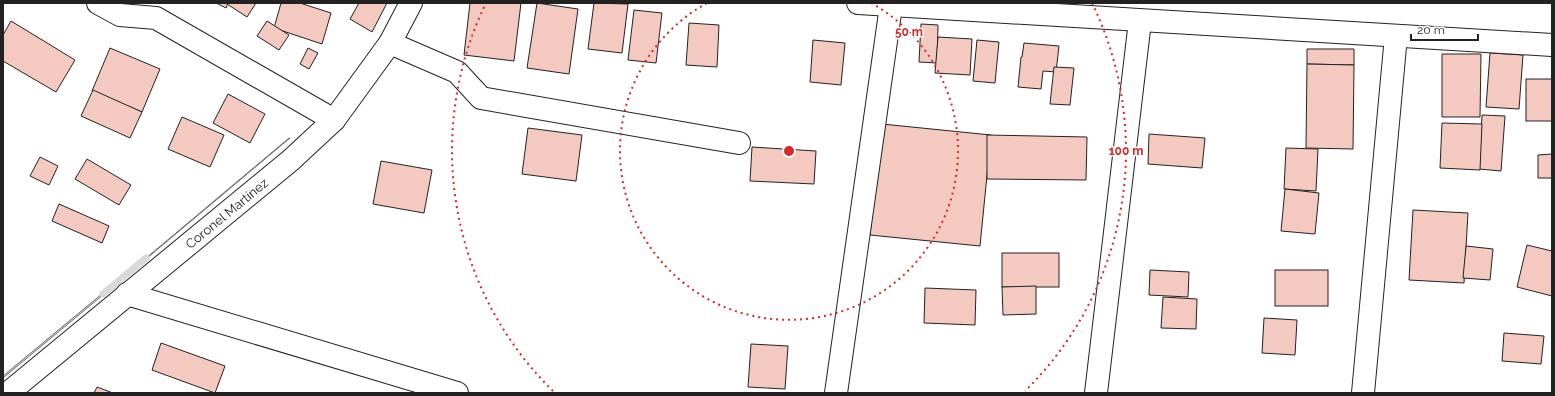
<svg xmlns="http://www.w3.org/2000/svg" width="1555" height="396" font-family="Raleway,sans-serif">
<style>
.water{fill:#d9d9d9;stroke:#6f6f6f}
.lines{fill:none;stroke-linecap:round;stroke-linejoin:round}
.stream{stroke:#d9d9d9;stroke-width:7}
.building{fill:#f3c9c0;stroke:#222}
.minor-casing{stroke:#222;stroke-width:24}
.major-casing{stroke:#222;stroke-width:24}
.minor{stroke:#fff;stroke-width:22}
.major{stroke:#fff;stroke-width:22}
.ring{fill:none;stroke:#d62828;stroke-width:2;stroke-dasharray:2 4}
.labels{text-anchor:middle;stroke-width:3;stroke-linejoin:round;paint-order:stroke}
.street-label{font-size:13px;fill:#222;stroke:#fff}
.centre{fill:#d62828;stroke:#fff;stroke-width:2}
.ring-label{font-size:12px;text-anchor:middle;font-weight:bold;fill:#d62828;stroke:#fff;stroke-width:3;stroke-linejoin:round;paint-order:stroke}
</style>
<rect width="100%" height="100%" fill="#fff"/>
<g class="water">
<path d="M289 138H290L140 264H139Z"/>
<path d="M109 288 110 289 3 378V376Z"/>
</g>
<g class="lines">
<path class="stream" d="M103 294 146 258"/>
</g>
<g class="building">
<path d="M216 3H228L226 8Z"/>
<path d="M228 3H256L247 17 227 4Z"/>
<path d="M281 3H300L331 13 322 44 274 28Z"/>
<path d="M359 3H387L372 32 350 19Z"/>
<path d="M470 3H521L514 61 464 55Z"/>
<path d="M537 3 578 9 569 74 527 68Z"/>
<path d="M594 3 628 4 622 53 588 49Z"/>
<path d="M634 10 662 13 656 63 628 60Z"/>
<path d="M11 21 75 60 56 92 3 61V35Z"/>
<path d="M267 21 289 35 279 50 257 36Z"/>
<path d="M689 23 719 25 717 67 686 65Z"/>
<path d="M921 24 938 25 937 63 919 62Z"/>
<path d="M938 37 972 39 970 75 935 73Z"/>
<path d="M813 40 845 43 841 85 810 82Z"/>
<path d="M977 40 999 42 995 83 973 81Z"/>
<path d="M1024 43 1059 46 1056 72 1043 71 1041 89 1018 87 1021 57H1022Z"/>
<path d="M110 48 160 69 142 112 92 91Z"/>
<path d="M308 48 318 53 309 69 300 64Z"/>
<path d="M1307 49H1354V65L1307 64Z"/>
<path d="M1490 53 1523 55 1519 109 1486 107Z"/>
<path d="M1442 54H1481L1480 117H1442Z"/>
<path d="M1307 64 1354 65 1353 149 1306 148Z"/>
<path d="M1054 67 1074 68 1070 105 1050 104Z"/>
<rect x="1526" y="79" width="26" height="42"/>
<path d="M93 90 142 112 130 138 81 116Z"/>
<path d="M228 94 265 114 250 143 213 123Z"/>
<path d="M1482 115 1505 116 1501 171 1479 169Z"/>
<path d="M182 117 224 135 210 167 168 149Z"/>
<path d="M1442 123 1482 124 1480 170 1440 168Z"/>
<path d="M882 124 991 135 980 246 870 235Z"/>
<path d="M528 128 582 135 576 181 522 174Z"/>
<path d="M1149 134 1205 138 1202 168 1148 164Z"/>
<path d="M987 135 1087 137 1086 180 987 179Z"/>
<path d="M752 147 816 151 814 184 750 181Z"/>
<path d="M1286 148 1318 149 1316 191 1284 189Z"/>
<path d="M1552 154V178H1538V155Z"/>
<path d="M40 157 58 166 49 185 30 176Z"/>
<path d="M87 159 131 185 119 205 75 179Z"/>
<path d="M381 161 432 170 424 213 373 204Z"/>
<path d="M1285 189 1319 193 1315 234 1281 231Z"/>
<path d="M59 204 109 226 102 243 52 221Z"/>
<path d="M1413 210 1468 213 1464 283 1409 280Z"/>
<path d="M1527 245 1552 251V296L1517 287Z"/>
<path d="M1466 246 1493 249 1490 280 1463 278Z"/>
<rect x="1002" y="253" width="57" height="34"/>
<path d="M1150 270 1189 272 1188 297 1149 295Z"/>
<rect x="1275" y="270" width="53" height="36"/>
<path d="M1036 286V314L1003 315 1002 287Z"/>
<path d="M925 288 976 290 975 325 924 323Z"/>
<path d="M1163 297 1197 299 1196 329 1161 328Z"/>
<path d="M1264 318 1297 320 1295 355 1262 353Z"/>
<path d="M1504 333 1544 336 1541 364 1502 361Z"/>
<path d="M161 343 225 366 215 393 152 370Z"/>
<path d="M751 344 788 346 785 389 748 387Z"/>
<path d="M97 387 113 393H94Z"/>
</g>
<g class="lines">
<g class="minor-casing">
<g id="minor">
<path d="M98 3 120 15 156 18 334 120"/>
<path d="M858 3 1552 45"/>
<path d="M390 43 457 72 481 98 739 143"/>
<path d="M127 294 457 393"/>
<path d="M836 393 891 6"/>
<path d="M1096 393 1140 21"/>
<path d="M1363 393 1396 36"/>
</g>
</g>
<g class="major-casing">
<g id="major">
<path id="s1" d="M8 393 291 160 334 120 390 43 411 3"/>
</g>
</g>
<use href="#minor" class="minor"/>
<use href="#major" class="major"/>
</g>
<g class="ring">
<path d="M871 3A169 169 0 1 1 707 3"/>
<path d="M553 391A337 337 0 0 1 486 3M1092 3A337 337 0 0 1 1025 391"/>
</g>
<g class="labels">
<g class="street-label">
<text dy="5" stroke="none"><textPath href="#s1" startOffset="283">Coronel Martínez</textPath></text>
</g>
</g>
<circle cx="789" cy="151" r="6" class="centre"/>
<g class="ring-label">
<text x="909" y="36">50 m</text>
<text x="1126" y="155">100 m</text>
</g>
<rect width="1555" height="396" fill="none" stroke="#222222" stroke-width="8"/>
<path d="M1411 34v6h67v-6" fill="none" stroke="#222222" stroke-width="2"/>
<text x="1417" y="34" font-size="12" fill="#222222" stroke="#ffffff" stroke-width="3" paint-order="stroke">20 m</text>
</svg>
